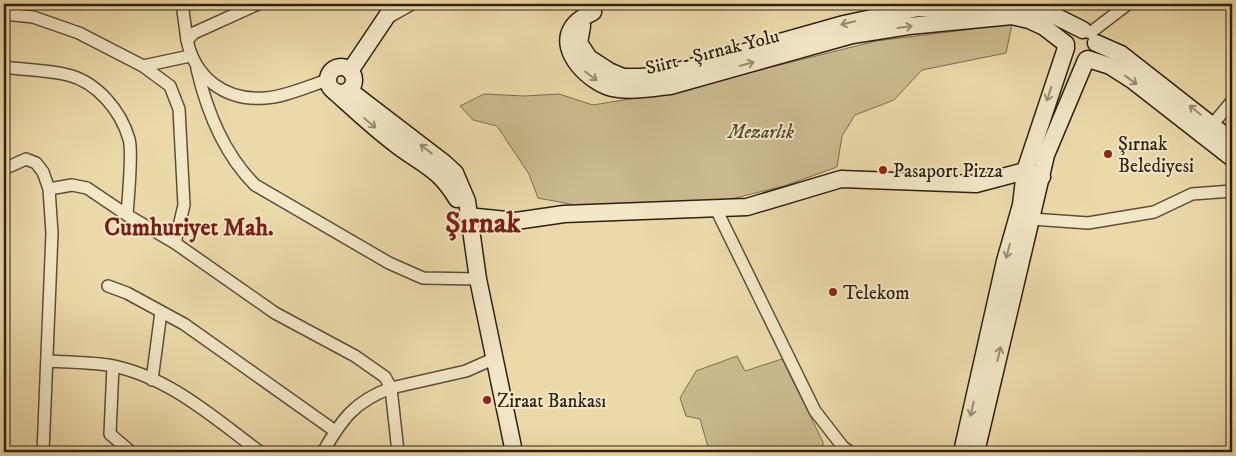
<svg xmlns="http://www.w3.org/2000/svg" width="1236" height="456" font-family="'IM FELL DW Pica',serif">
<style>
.green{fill:#cbba8f;stroke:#7d6d52}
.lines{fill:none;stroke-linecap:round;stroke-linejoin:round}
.street-casing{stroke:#5e4e39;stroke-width:14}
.secondary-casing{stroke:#2f2014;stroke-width:19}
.street{stroke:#f2e7c6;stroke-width:11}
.secondary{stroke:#f2e7c6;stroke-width:16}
.oneway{stroke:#9a8d76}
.poi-dot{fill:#8f2418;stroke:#f2e7c6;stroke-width:2}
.labels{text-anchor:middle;stroke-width:4;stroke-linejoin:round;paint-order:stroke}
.street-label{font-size:19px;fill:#2f2014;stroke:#f2e7c6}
.park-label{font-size:19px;font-style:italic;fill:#564633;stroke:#f2e7c6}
.poi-label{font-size:19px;fill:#2f2014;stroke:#f2e7c6;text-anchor:start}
.district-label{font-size:24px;font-weight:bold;fill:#7a1f14;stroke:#f2e7c6}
.town-label{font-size:29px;font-weight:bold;fill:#7a1f14;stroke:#f2e7c6}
</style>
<rect width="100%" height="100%" fill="#ebdaa8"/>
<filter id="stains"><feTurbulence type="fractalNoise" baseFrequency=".004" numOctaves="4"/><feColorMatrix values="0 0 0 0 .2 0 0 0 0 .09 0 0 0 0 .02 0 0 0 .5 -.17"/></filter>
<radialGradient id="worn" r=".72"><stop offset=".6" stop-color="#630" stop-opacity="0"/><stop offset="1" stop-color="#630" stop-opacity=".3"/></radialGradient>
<g class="green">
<path d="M1012 24 1006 53 922 70 894 100 855 115 842 136 837 167 784 186 727 200 575 205 538 198 529 174 497 126 473 120 460 106 484 94 524 96 559 94 593 105 672 92 876 41Z"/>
<path d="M737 356 745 371 782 359 823 442V448L818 452H702L708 447 700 419 686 416 680 398 696 371Z"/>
</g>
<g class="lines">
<g class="street-casing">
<g id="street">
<path d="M186 4 183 11 187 40"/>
<path d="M258 4 194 33 187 40C195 78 225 101 265 98 285 97 308 86 328 80"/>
<path d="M4 14 33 17 79 33 143 66 170 86 179 109 184 205 175 243"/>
<path d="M1053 15 1060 4"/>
<path d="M389 17 412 4"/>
<path d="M1090 33 1128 4"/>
<path d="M143 66 190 56"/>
<path d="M4 67C25 70 48 70 68 75 97 82 121 111 129 139 133 151 128 199 127 215"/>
<path d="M197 69C207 112 224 154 255 185L389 263 423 278 478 279"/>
<path d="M1213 124 1232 101"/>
<path d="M4 169 26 159 36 163 43 172 49 189 52 233 43 452"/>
<path d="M49 189 72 185 87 188 127 215 175 243 275 313 355 356 385 377 391 388C355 401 342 419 323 452"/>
<path d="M716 209 815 411 843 447 850 452"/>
<path d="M1032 219 1088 223 1154 212 1192 194 1232 191"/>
<path d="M108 286 127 293 184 324 335 431"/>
<path d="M47 361C67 362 89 362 108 365 167 375 214 418 260 452"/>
<path d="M113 366 110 434 131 452"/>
<path d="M152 380 161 312"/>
<path d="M398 452 391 388 466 371 493 359"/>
</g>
</g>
<g class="secondary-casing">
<g id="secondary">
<path d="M593 12C585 16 577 20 572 28 557 52 591 83 612 88 631 92 651 88 670 86L852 35 909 26 1012 16 1029 20 1044 27 1066 44"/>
<path d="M582 26 579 43 589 58 609 71 623 77H642L667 74 844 24 918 8 1043 10 1083 30"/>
<path d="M1096 43 1121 54 1232 141"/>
<path d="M1088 59 1110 66 1132 80 1232 158"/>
<circle cx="341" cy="80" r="13"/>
<path d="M350 71 395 4"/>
<path d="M349 90 443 162 455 173 467 201 478 279 514 452"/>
<path d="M334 91C355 110 375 129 398 146 425 166 439 169 457 199"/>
<path d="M467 216 516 221 564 214 747 207 841 179 976 184 1025 171 1042 177"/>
<path d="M962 452 1005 261 1021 205 1025 171 1066 48"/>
<path d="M976 452 1046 155 1086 60"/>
</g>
</g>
<use href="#street" class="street"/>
<use href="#secondary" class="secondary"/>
</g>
<defs><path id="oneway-shaft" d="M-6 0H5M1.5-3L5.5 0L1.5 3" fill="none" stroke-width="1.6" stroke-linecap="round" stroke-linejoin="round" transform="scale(1.25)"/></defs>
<g class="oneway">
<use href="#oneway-shaft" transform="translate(848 23) rotate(167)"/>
<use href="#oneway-shaft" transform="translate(905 27) rotate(-8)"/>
<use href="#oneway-shaft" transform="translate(747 64) rotate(-16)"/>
<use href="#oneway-shaft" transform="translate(591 76) rotate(37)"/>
<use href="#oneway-shaft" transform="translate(1131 80) rotate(36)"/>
<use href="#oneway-shaft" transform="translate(1049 94) rotate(108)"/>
<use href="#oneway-shaft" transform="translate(1195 110) rotate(-141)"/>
<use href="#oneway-shaft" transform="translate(370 123) rotate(40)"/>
<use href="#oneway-shaft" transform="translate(426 149) rotate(-142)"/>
<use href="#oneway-shaft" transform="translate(1008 251) rotate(105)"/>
<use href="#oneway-shaft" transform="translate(999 354) rotate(-77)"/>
<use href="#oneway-shaft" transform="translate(972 409) rotate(103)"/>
</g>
<g class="poi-dot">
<circle cx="1108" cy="154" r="5"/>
<circle cx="883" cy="170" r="5"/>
<circle cx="833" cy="292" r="5"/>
<circle cx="487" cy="400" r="5"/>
</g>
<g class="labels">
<g class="street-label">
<text transform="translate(712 51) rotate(-14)" y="7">Siirt - Şırnak Yolu</text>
</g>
<g class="park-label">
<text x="761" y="138">Mezarlık</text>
</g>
<g class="poi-label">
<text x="1118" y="150">Şırnak<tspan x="1118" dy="22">Belediyesi</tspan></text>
<text x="893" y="177">Pasaport Pizza</text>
<text x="843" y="299">Telekom</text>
<text x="497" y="407">Ziraat Bankası</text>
</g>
<g class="district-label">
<text x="189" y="235">Cumhuriyet Mah.</text>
</g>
<g class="town-label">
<text x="483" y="232">Şırnak</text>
</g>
</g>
<rect width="1236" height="456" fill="none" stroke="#ebdaa8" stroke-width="20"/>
<rect x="5" y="5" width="1226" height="446" fill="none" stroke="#2f2014" stroke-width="2.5"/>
<rect x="10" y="10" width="1216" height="436" fill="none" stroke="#2f2014"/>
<rect width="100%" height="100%" filter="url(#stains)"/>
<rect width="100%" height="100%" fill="url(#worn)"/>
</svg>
